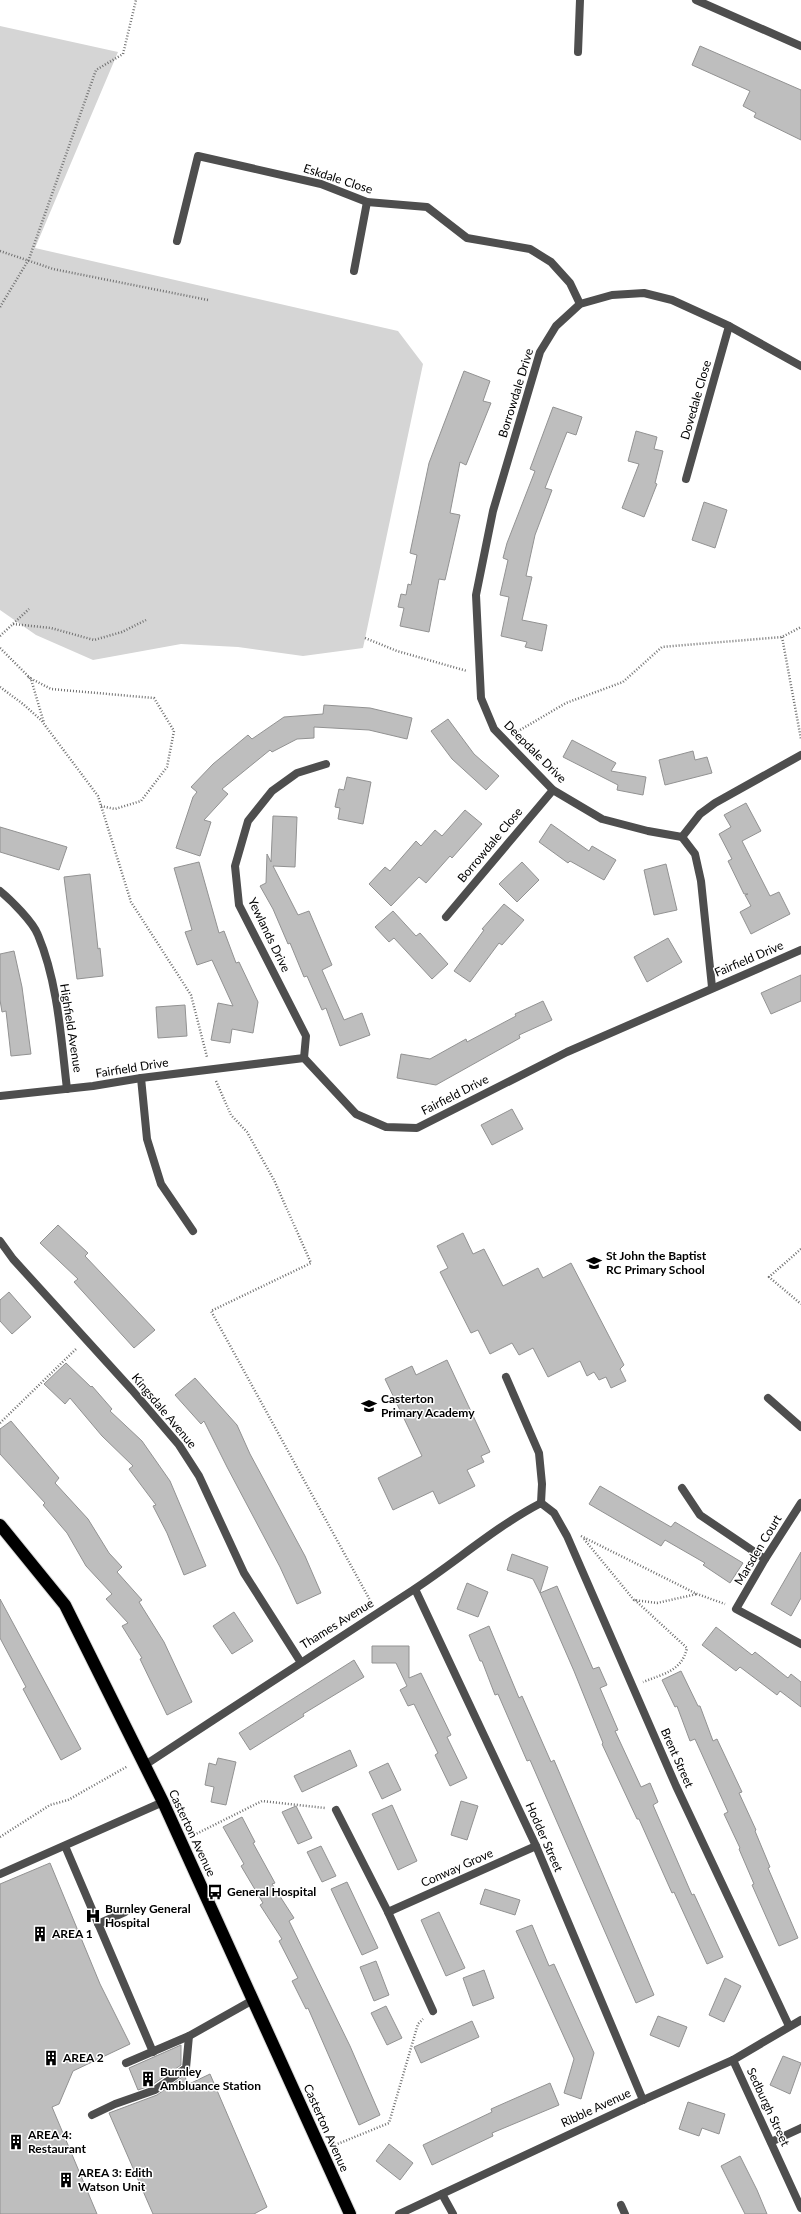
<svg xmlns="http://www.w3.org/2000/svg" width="801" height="2214" font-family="Lato,sans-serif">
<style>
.green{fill:#d5d5d5}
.building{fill:#bebebe;stroke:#929292}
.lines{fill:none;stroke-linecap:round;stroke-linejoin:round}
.highway-casing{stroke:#dbdbdb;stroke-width:14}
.path{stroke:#707070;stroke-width:2.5;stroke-dasharray:1 2;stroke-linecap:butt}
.lane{stroke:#4e4e4e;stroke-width:8}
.street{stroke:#4e4e4e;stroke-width:8}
.highway{stroke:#000;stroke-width:12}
.labels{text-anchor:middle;stroke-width:3;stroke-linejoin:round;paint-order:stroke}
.street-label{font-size:12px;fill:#000;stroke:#fff}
.poi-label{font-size:12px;font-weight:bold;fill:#000;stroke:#fff;text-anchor:start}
</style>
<rect width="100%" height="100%" fill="#fff"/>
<path class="green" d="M0 26 118 52 35 248 398 331 423 364 363 648 303 656 238 647 181 644 93 660 36 635 0 610Z"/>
<g class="building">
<path d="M700 46 801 90V140L754 117 756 113 743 106 750 91 692 65Z"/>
<path d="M464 371 490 381 483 401 491 403 466 465 460 462 450 513 460 515 445 580 439 579 429 632 400 626 404 608 398 607 401 594 406 595 408 584 411 585 417 555 410 553 429 463Z"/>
<path d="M553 407 582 417 576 435 567 432 545 488 552 490 535 535 526 576 532 577 522 620 547 625 542 651 525 647 527 642 501 636 509 597 500 595 508 560 503 558 507 543 535 471 530 469Z"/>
<path d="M636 431 657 437 654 449 663 451 655 483 657 484 644 517 622 508 639 464 628 461Z"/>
<path d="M704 502 727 510 715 548 692 540Z"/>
<path d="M324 705 370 708 412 718 407 739 369 730 314 727V738L297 739 272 752 270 750 222 789 228 794 204 820 211 822 200 856 176 848 193 797 197 792 191 787 213 764 248 735 252 739 284 717 323 714Z"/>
<path d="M448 719 474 754 499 776 486 790 452 759 431 731Z"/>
<path d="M572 740 616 763 611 771 646 777 643 795 617 790 618 785 563 757Z"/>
<path d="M693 751 695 760 707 757 712 773 665 785 659 760Z"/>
<path d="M347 777 371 782 363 824 338 819 340 808 335 807 339 789 344 790Z"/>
<path d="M746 803 761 831 742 841 770 896 779 892 790 914 751 934 740 912 751 906 745 895 748 894H744L728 861 732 859 719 834 731 827 724 815Z"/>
<path d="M465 810 482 824 452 858 450 856 426 883 419 877 391 906 369 884 385 867 390 871 416 841 421 846 435 830 442 836Z"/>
<path d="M273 816 297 817 295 867 273 866 298 915 309 911 332 965 322 970 344 1020 362 1013 370 1035 340 1046 326 1008 322 1010 307 976 304 977 290 943 288 944 273 909 260 886 266 883 267 854 271 862Z"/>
<path d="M551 824 589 851 592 846 616 860 604 880 570 861 568 863 539 842Z"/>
<path d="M0 827 67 847 59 870 0 852Z"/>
<path d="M199 862 219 933 224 931 236 963 239 962 258 1002 253 1033 232 1029 230 1043 211 1040 218 1003 233 1006 212 960 197 965 185 932 192 930 174 868Z"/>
<path d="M522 862 539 880 517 902 499 884Z"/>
<path d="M666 864 677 910 654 915 644 870Z"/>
<path d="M90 874 98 949 100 948 103 976 77 979 64 877Z"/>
<path d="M504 904 524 920 502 945 499 943 470 982 454 971 484 930 482 929Z"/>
<path d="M393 911 416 936 420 933 448 964 432 979 394 938 389 942 375 927Z"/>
<path d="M668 938 682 962 647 982 634 957Z"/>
<path d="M14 951 22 987 31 1054 11 1056 6 1011 2 1012 0 1000V954Z"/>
<path d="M801 975V1001L771 1014 761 993Z"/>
<path d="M543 1001 552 1020 519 1035 520 1038 436 1085 397 1078 401 1054 430 1059 466 1039 467 1042 516 1016 515 1014Z"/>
<path d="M185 1005 187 1036 158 1038 156 1007Z"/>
<path d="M512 1109 523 1129 492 1145 481 1125Z"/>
<path d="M58 1225 88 1253 85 1256 155 1330 134 1348 74 1282 78 1279 40 1243Z"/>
<path d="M463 1233 473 1254 484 1249 503 1286 538 1268 543 1278 571 1263 624 1365 620 1369 626 1381 611 1388 606 1377 599 1380 594 1372 587 1376 580 1361 548 1377 533 1348 519 1355 512 1343 490 1354 478 1330 471 1333 440 1272 448 1268 437 1246Z"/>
<path d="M9 1292 31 1317 12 1334 0 1321V1300Z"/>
<path d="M447 1360 490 1452 481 1456 484 1462 467 1470 475 1486 439 1504 433 1491 393 1510 378 1478 422 1456 385 1379 412 1366 416 1375Z"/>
<path d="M66 1363 91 1387 92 1386 112 1409 110 1411 142 1441 170 1481 206 1566 184 1575 167 1533 153 1506 156 1505 129 1469 133 1466 102 1436 70 1398 65 1404 44 1384Z"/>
<path d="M195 1378 237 1425 250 1454 305 1556 321 1593 297 1604 280 1567 227 1467 204 1421 201 1424 175 1395Z"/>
<path d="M11 1421 59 1478 55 1483 88 1519 109 1553 122 1567 117 1572 142 1600 139 1602 164 1642 192 1702 167 1715 140 1659 142 1658 122 1626 128 1623 106 1599 112 1594 86 1566 67 1533 43 1505 45 1503 0 1454V1429Z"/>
<path d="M600 1486 671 1527 675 1522 743 1563 730 1583 703 1565 705 1563 665 1540 661 1546 589 1504Z"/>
<path d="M801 1552V1598L791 1616 771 1604Z"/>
<path d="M512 1554 548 1567 540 1593 533 1579 507 1570Z"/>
<path d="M467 1583 488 1592 478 1617 457 1609Z"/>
<path d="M557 1586 593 1669 599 1667 607 1685 600 1688 618 1730 615 1731 641 1787 650 1783 658 1802 653 1805 692 1895 694 1894 723 1957 707 1964 674 1892 672 1893 639 1819H637L602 1744 603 1743 574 1671 540 1593Z"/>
<path d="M0 1599 81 1749 61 1760 23 1689 26 1687 0 1638Z"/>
<path d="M234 1612 253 1641 232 1654 213 1626Z"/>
<path d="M489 1626 519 1698 522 1696 551 1762 554 1760 654 1995 636 2003 530 1760 527 1761 498 1694 495 1695 482 1661H480L469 1635Z"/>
<path d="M716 1627 752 1655 755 1652 788 1678 791 1674 801 1682V1707L780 1691 777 1695 740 1667 736 1671 702 1645Z"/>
<path d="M372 1646H409V1678L421 1673 451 1735 447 1737 467 1778 450 1786 435 1755 438 1753 414 1704 408 1706 400 1690 407 1686 396 1663H372Z"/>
<path d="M354 1660 364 1677 303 1714 304 1716 250 1750 239 1733Z"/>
<path d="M681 1671 698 1706H700L713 1741 717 1739 742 1792 739 1793 756 1830 755 1831 770 1867 768 1868 798 1938 779 1946 752 1885 754 1884 739 1849 740 1848 724 1814 728 1812 695 1739 690 1741 677 1706 675 1707 662 1680Z"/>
<path d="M350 1750 357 1766 302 1792 294 1776Z"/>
<path d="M218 1758 236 1762 226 1805 211 1802 214 1787 205 1785 209 1763 216 1765Z"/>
<path d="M388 1763 401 1790 382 1799 369 1772Z"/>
<path d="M461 1801 478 1806 467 1840 451 1835Z"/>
<path d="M392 1805 417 1861 398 1870 372 1814Z"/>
<path d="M296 1806 312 1838 298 1844 282 1812Z"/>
<path d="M242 1817 255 1842 253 1843 275 1883 272 1884 294 1918 289 1921 350 2046 380 2115 359 2125 308 2008 306 2009 292 1981 298 1978 279 1941 282 1939 260 1905 263 1903 241 1866 244 1864 223 1827Z"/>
<path d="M321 1846 336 1876 322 1882 307 1852Z"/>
<path d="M50 1863 100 1984 130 2044 73 2071 59 2104 52 2107 97 2214H0V1884Z"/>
<path d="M347 1882 378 1948 362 1955 331 1889Z"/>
<path d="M485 1889 520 1900 515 1915 480 1904Z"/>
<path d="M439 1912 465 1968 446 1976 421 1920Z"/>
<path d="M532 1925 549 1966 554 1964 594 2053 581 2099 564 2093 574 2059 516 1931Z"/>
<path d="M376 1961 389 1995 374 2001 360 1967Z"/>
<path d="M484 1970 494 1998 473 2006 463 1978Z"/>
<path d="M725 1978 741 1986 724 2022 709 2015Z"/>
<path d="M386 2006 402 2038 387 2045 371 2013Z"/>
<path d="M658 2016 687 2027 679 2047 650 2035Z"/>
<path d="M472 2021 479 2037 421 2063 414 2047Z"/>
<path d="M181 2045V2065L152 2085 138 2090 129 2068Z"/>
<path d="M783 2056 801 2063 790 2094 770 2085Z"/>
<path d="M210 2074 267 2207 254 2214H153L109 2113 157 2095 185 2075 187 2085Z"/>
<path d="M550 2083 559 2105 492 2133 493 2136 432 2165 423 2145 492 2112 491 2109Z"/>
<path d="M688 2102 725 2114 719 2134 702 2128 699 2136 679 2129Z"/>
<path d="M389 2144 413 2163 400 2180 376 2161Z"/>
<path d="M740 2156 757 2190 767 2214H745L721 2166Z"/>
</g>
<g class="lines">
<g class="highway-casing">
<path id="highway" d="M0 1525 65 1605 163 1802 350 2214"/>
</g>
<g class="path">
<path d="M0 251 53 269 208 300"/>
<path d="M0 307 29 259 96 70 123 54 136 0"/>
<path d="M13 624 51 628 94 640 122 632 146 620"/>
<path d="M0 636 29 609"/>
<path d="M782 637 801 739"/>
<path d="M365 638 397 651 467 671"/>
<path d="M0 648 31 679 44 723"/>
<path d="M28 677 51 689 154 698 174 731 167 767 141 801 115 809 101 806"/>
<path d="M0 687 23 704 41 720 98 796 131 902 191 995 207 1057"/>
<path d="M515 733 566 703 623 682 662 647 782 637 801 627"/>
<path d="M216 1081 231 1115 247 1132 274 1180 311 1263 211 1311 371 1602"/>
<path d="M801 1249 769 1277 801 1304"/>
<path d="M0 1423 77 1348"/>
<path d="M581 1536 697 1594 725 1604"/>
<path d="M584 1539 634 1600 657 1603 697 1594"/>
<path d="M635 1600 687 1648C682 1671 663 1674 643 1682"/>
<path d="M194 1835 262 1801 325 1808"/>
<path d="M0 1837 50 1805 68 1800 128 1766"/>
<path d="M335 2145 389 2123 418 2024 423 2019"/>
</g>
<g class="lane">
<path d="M578 52 580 0"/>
<path d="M506 1377 539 1453 542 1484 541 1503"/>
<path d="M98 1924 125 1912"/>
<path d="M442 2194 453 2214"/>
<path d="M621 2205 625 2214"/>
</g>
<g class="street">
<path d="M696 0 801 46"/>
<path d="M177 241 198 156 321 184 367 202 427 207 467 238 530 249 551 262 570 283 580 304"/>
<path d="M354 271 367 202"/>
<path d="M801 366 729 326 672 300 644 293 612 295 580 304 556 326 540 352 493 511 476 595 481 698 494 729 553 790 602 819 648 831 682 837 700 814 715 803 801 755"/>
<path d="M686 479 729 326"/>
<path d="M682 837 695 854 701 881 712 987"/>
<path d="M0 891C11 900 33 922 38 935 58 983 61 1038 67 1089"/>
<path d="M446 917 553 790"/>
<path d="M304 1058 356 1114 386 1127 417 1128 567 1052 801 950"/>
<path d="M304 1058 306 1036 239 905 235 866 248 821 272 791 297 773 326 764"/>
<path d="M141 1078 147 1139 161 1184 193 1231"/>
<path d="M0 1096 93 1086 141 1078 304 1058"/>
<path d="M0 1241 13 1259 132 1390 179 1445 199 1476 244 1573 300 1661"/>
<path d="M768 1398 801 1427"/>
<path d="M682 1488 700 1515 765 1559"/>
<path d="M801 1503 765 1559 736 1609 801 1644"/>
<path d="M415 1589 536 1846 643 2100"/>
<path d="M145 1765C234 1706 324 1648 413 1590 456 1562 495 1527 541 1503L554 1513 567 1536 676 1786 789 2026"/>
<path d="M336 1810 388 1912 433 2011"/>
<path d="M65 1846 153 2052"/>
<path d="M0 1874 163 1802"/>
<path d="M388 1912 536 1846"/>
<path d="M733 2060 801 2208"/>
<path d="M126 2063 189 2036"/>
<path d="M92 2115 115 2104 155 2090 186 2068 189 2036 253 2000"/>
<path d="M771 2142 801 2128"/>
<path d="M399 2214 643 2100 733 2060 801 2020"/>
</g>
<use href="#highway" class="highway"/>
</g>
<defs>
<g id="school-bare" transform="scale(1.2)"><path d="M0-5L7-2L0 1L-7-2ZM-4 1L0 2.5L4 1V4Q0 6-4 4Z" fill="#000" stroke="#fff" stroke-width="2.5" paint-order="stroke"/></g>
<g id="bus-bare" transform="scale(1.2)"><path d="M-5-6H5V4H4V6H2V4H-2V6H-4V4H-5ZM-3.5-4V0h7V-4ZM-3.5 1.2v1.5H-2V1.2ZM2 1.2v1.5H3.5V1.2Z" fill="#000" stroke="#fff" stroke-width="2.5" paint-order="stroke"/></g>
<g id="hospital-bare" transform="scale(1.2)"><path d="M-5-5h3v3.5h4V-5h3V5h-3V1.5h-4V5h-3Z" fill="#000" stroke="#fff" stroke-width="2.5" paint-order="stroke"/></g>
<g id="building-bare" transform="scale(1.2)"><path d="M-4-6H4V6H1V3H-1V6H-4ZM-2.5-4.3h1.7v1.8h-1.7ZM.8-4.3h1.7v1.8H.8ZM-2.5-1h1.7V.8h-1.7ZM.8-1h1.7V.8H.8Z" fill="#000" stroke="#fff" stroke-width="2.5" paint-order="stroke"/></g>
</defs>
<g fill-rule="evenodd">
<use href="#school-bare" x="594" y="1263"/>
<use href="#school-bare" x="369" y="1406"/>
<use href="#bus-bare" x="215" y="1892"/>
<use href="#hospital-bare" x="93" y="1916"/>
<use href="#building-bare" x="40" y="1934"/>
<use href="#building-bare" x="51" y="2058"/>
<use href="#building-bare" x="148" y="2079"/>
<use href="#building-bare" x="16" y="2142"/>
<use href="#building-bare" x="66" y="2180"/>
</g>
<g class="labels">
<g class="street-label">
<text transform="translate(338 179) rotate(18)" y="4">Eskdale Close</text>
<text transform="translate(516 393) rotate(-73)" y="4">Borrowdale Drive</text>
<text transform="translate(696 400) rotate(-74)" y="4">Dovedale Close</text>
<text transform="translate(535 752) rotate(45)" y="4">Deepdale Drive</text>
<text transform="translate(490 845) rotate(-50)" y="4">Borrowdale Close</text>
<text transform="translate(269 935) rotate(64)" y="4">Yewlands Drive</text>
<text transform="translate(749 959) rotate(-23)" y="4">Fairfield Drive</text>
<text transform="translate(71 1028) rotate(81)" y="4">Highfield Avenue</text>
<text transform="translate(132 1068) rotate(-9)" y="4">Fairfield Drive</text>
<text transform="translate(455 1095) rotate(-27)" y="4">Fairfield Drive</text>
<text transform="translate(164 1411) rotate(50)" y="4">Kingsdale Avenue</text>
<text transform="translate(758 1550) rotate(-59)" y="4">Marsden Court</text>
<text transform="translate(337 1624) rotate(-32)" y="4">Thames Avenue</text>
<text transform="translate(677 1758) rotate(66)" y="4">Brent Street</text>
<text transform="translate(192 1833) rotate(65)" y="4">Casterton Avenue</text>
<text transform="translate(544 1837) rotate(66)" y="4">Hodder Street</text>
<text transform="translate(457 1868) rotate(-24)" y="4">Conway Grove</text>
<text transform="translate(768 2107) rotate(65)" y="4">Sedburgh Street</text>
<text transform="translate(596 2108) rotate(-25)" y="4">Ribble Avenue</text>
<text transform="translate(326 2128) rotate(66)" y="4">Casterton Avenue</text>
</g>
<g class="poi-label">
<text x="606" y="1260">St John the Baptist<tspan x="606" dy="14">RC Primary School</tspan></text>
<text x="381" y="1403">Casterton<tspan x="381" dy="14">Primary Academy</tspan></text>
<text x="227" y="1896">General Hospital</text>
<text x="105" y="1913">Burnley General<tspan x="105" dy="14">Hospital</tspan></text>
<text x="52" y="1938">AREA 1</text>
<text x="63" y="2062">AREA 2</text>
<text x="160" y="2076">Burnley<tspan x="160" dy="14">Ambluance Station</tspan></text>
<text x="28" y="2139">AREA 4:<tspan x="28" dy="14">Restaurant</tspan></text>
<text x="78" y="2177">AREA 3: Edith<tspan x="78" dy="14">Watson Unit</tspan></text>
</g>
</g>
</svg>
